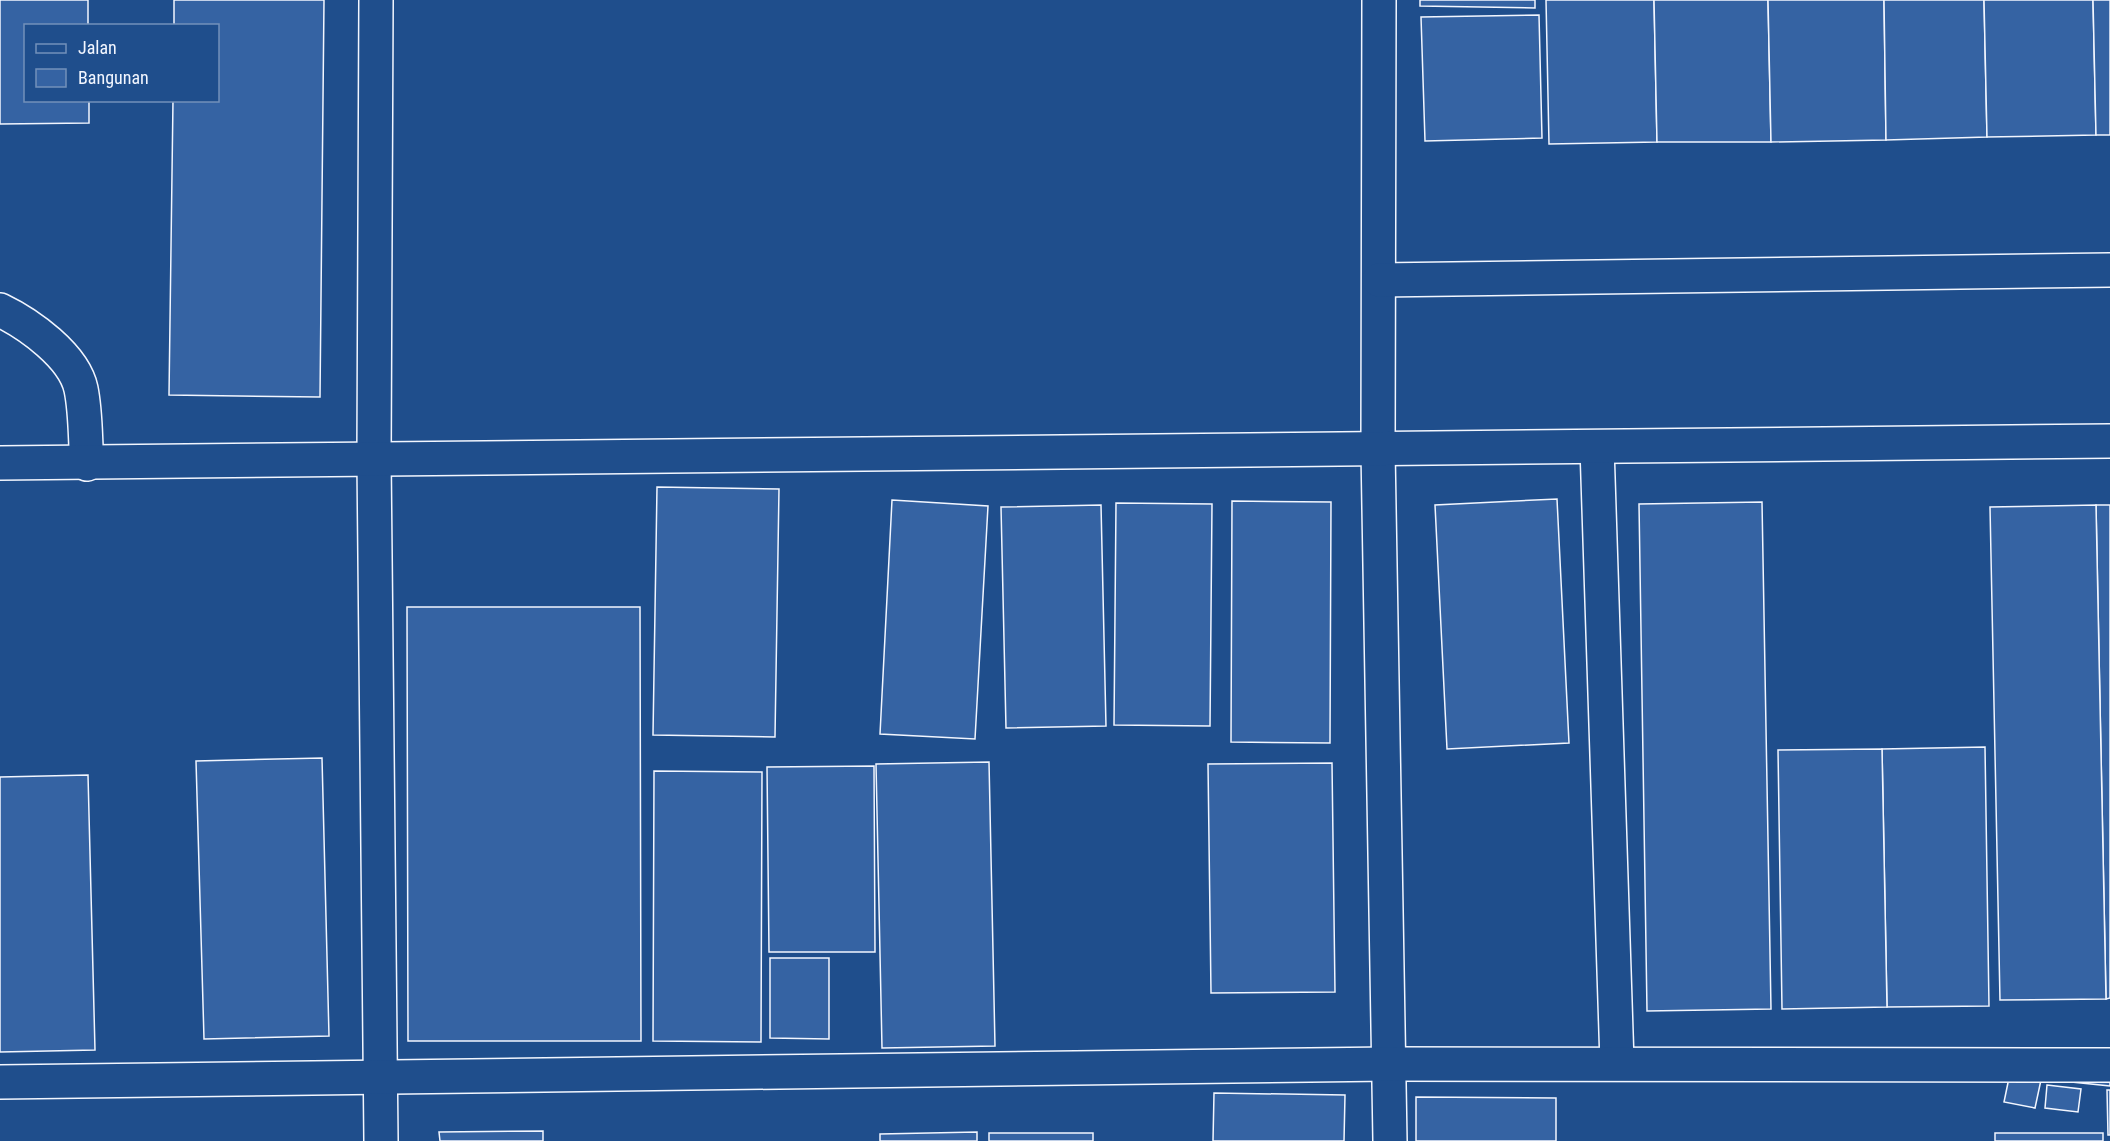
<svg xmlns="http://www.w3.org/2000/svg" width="2110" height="1141" font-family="'Roboto Condensed',sans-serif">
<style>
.building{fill:#3563a3;stroke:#f2f6ff;stroke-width:1.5}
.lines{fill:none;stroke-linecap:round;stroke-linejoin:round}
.minor-casing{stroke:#f2f6ff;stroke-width:36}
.minor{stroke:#1f4e8c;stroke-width:33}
</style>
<rect width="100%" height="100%" fill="#1f4e8c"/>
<g class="building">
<path d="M0 0H88V26H26V100H89V123L0 124Z"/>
<path d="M174 0H324L320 397 169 395 173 100H218V26H174Z"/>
<path d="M1420 0H1535V8L1420 6Z"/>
<path d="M1546 0H1654L1657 142 1549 144Z"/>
<path d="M1654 0H1768L1771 142H1657Z"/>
<path d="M1768 0H1884L1886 140 1771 142Z"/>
<path d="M1884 0H1984L1987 137 1886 140Z"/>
<path d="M1984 0H2093L2096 135 1987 137Z"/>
<path d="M2093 0H2110V135H2096Z"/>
<path d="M1539 15 1542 138 1425 141 1421 17Z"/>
<path d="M657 487 779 489 775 737 653 735Z"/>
<path d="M1557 499 1569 743 1447 749 1435 505Z"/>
<path d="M892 500 988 506 975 739 880 734Z"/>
<path d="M1232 501 1331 502 1330 743 1231 742Z"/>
<path d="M1762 502 1771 1009 1647 1011 1639 504Z"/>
<path d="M1116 503 1212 504 1210 726 1114 725Z"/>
<path d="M1101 505 1106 726 1006 728 1001 507Z"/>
<path d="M2096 505H2110V998L2106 999Z"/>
<path d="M2096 505 2106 999 2000 1000 1990 507Z"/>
<path d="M407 607H640L641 1041H408Z"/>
<path d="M1985 747 1989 1006 1887 1007 1882 749Z"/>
<path d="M1882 749 1887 1007 1782 1009 1778 750Z"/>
<path d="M322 758 329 1036 204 1039 196 761Z"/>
<path d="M989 762 995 1046 882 1048 876 764Z"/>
<path d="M1332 763 1335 992 1211 993 1208 764Z"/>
<path d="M874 766 875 952H769L767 767Z"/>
<path d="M654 771 762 772 761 1042 653 1041Z"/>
<path d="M88 775 95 1050 0 1052V777Z"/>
<path d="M770 958H829V1039L770 1038Z"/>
<path d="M2074 1066 2110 1070V1086L2072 1082Z"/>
<path d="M2010 1073 2041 1080 2035 1108 2004 1102Z"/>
<path d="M2047 1085 2081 1089 2078 1112 2045 1108Z"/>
<path d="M2107 1090H2110V1135H2108Z"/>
<path d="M1214 1093 1345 1095 1344 1141H1213Z"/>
<path d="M1416 1097 1556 1098V1141H1416Z"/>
<path d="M543 1131V1141H440L439 1132Z"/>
<path d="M977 1132V1141H880V1134Z"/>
<rect x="989" y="1133" width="104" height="8"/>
<rect x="1995" y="1133" width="108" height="8"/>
</g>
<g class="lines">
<g class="minor-casing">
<g id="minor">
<path d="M376 0 374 459 381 1141"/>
<path d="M1379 0 1378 450 1390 1141"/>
<path d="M1379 280 2110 270"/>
<path d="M0 310C29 324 74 356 81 389 86 413 85 440 87 464"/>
<path d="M1597 447 1617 1063"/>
<path d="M0 463 2110 441"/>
<path d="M0 1082 1389 1064 2110 1065"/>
</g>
</g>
<use href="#minor" class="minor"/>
</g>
<rect x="24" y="24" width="195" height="78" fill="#1f4e8c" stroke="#7391ba" stroke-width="1.5"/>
<rect x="36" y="44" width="30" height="9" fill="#1f4e8c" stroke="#7391ba" stroke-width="1.5"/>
<text x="78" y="54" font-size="18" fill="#f2f6ff">Jalan</text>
<rect x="36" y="69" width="30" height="18" fill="#3563a3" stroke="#7391ba" stroke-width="1.5"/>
<text x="78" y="84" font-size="18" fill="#f2f6ff">Bangunan</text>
</svg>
